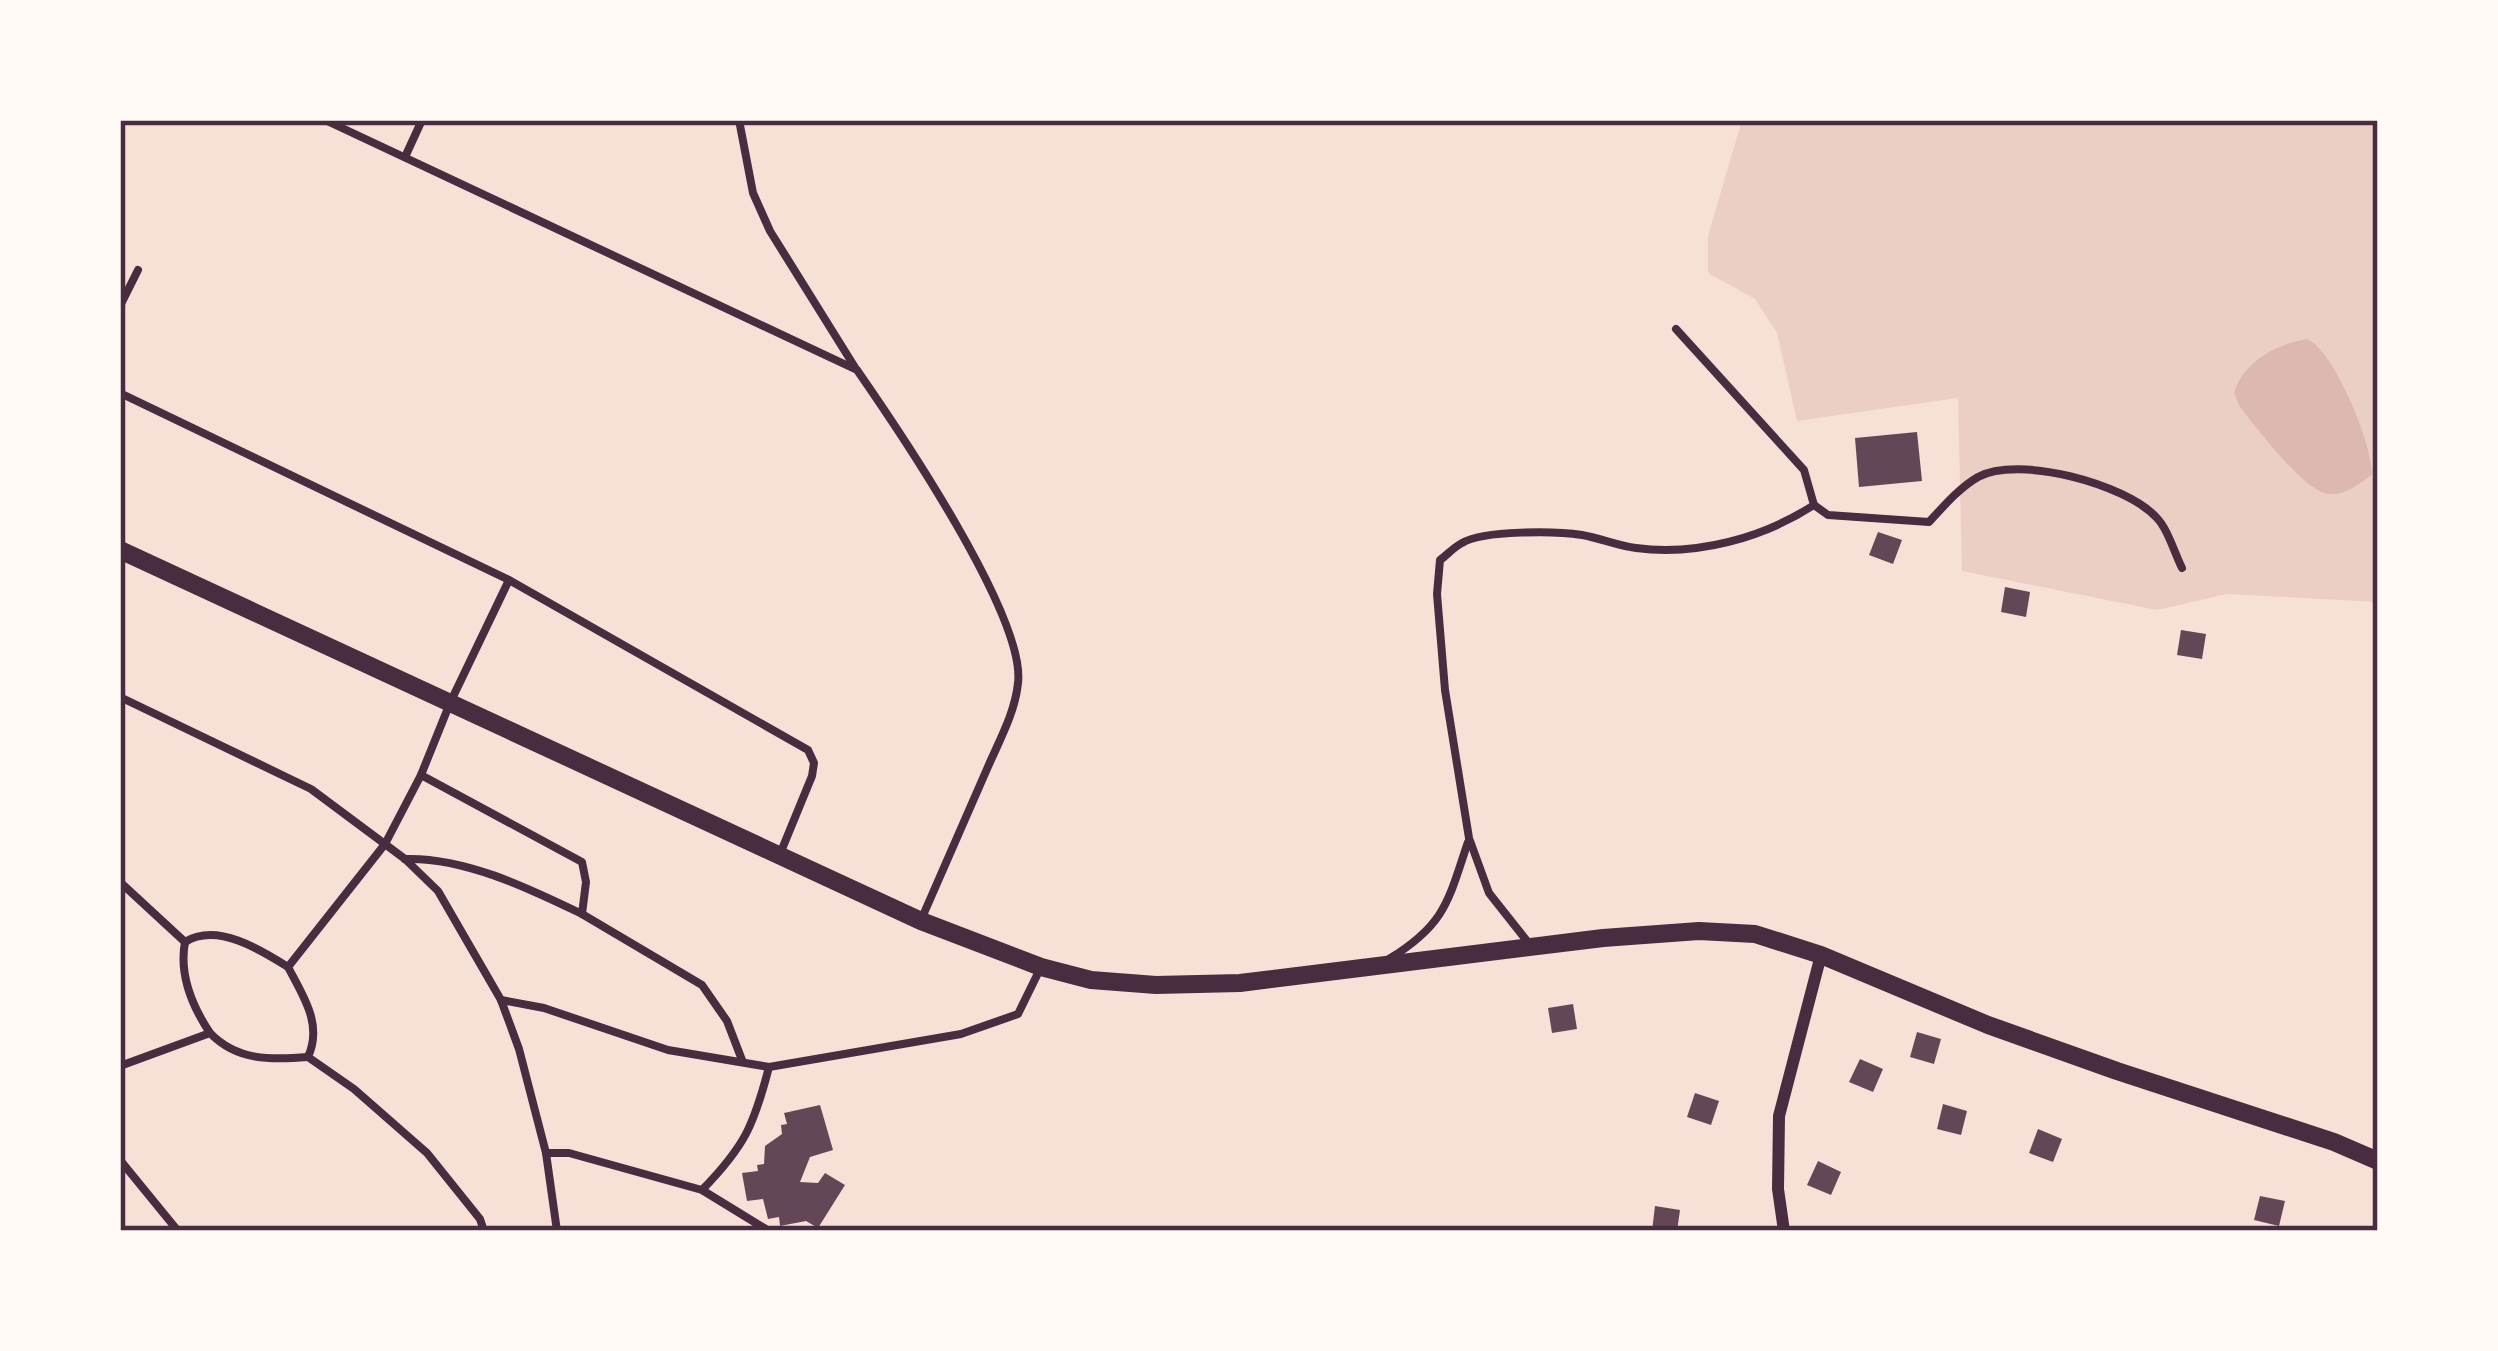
<svg xmlns="http://www.w3.org/2000/svg" width="2498" height="1351" font-family="Poppins,sans-serif">
<style>
.green{fill:#ebcfc5}
.water{fill:#dcb8b0}
.building{fill:#644757}
.lines{fill:none;stroke-linecap:round;stroke-linejoin:round}
.service{stroke:#4a2c40;stroke-width:8}
.minor{stroke:#4a2c40;stroke-width:12}
.tertiary{stroke:#4a2c40;stroke-width:18}
.neatline{fill:none;stroke:#4a2c40;stroke-width:4.5}
</style>
<rect width="100%" height="100%" fill="#f7e1d7"/>
<path class="green" d="M1742 120H2378V602L2227 594 2157 610 1962 571 1958 398 1797 421 1777 333 1755 299 1708 273V236Z"/>
<path class="water" d="M2307 339C2334 350 2373 445 2372 475 2359 483 2346 496 2329 494 2304 492 2257 428 2240 407L2234 393C2243 362 2276 344 2307 339Z"/>
<g class="building">
<path d="M1917 432 1922 481 1859 487 1855 438Z"/>
<path d="M1878 532 1902 540 1893 564 1869 555Z"/>
<path d="M2005 587 2030 592 2026 617 2001 612Z"/>
<path d="M2181 630 2206 634 2202 659 2177 655Z"/>
<path d="M1573 1004 1577 1029 1552 1033 1548 1008Z"/>
<path d="M1917 1032 1941 1039 1934 1064 1910 1057Z"/>
<path d="M1860 1059 1883 1069 1873 1092 1849 1082Z"/>
<path d="M1695 1093 1719 1101 1711 1125 1687 1117Z"/>
<path d="M1943 1104 1967 1111 1961 1135 1937 1129Z"/>
<path d="M820 1105 833 1150 810 1157 800 1182 818 1183 825 1173 845 1185 818 1228 806 1221 780 1226 779 1217 768 1219 763 1199 747 1201 742 1173 758 1171 757 1165 764 1164 765 1146 782 1134 781 1125 787 1124 784 1113Z"/>
<path d="M2038 1129 2062 1139 2053 1162 2029 1153Z"/>
<path d="M1818 1161 1841 1172 1831 1195 1807 1185Z"/>
<path d="M2260 1196 2285 1201 2279 1226 2254 1220Z"/>
<path d="M1655 1206 1680 1210 1677 1231H1652Z"/>
</g>
<g class="lines">
<g class="service">
<path d="M325 120 857 370C898 429 1026 617 1018 683 1015 713 999 741 987 769 965 819 943 870 921 920"/>
<path d="M739 120 753 193 770 231 856 369"/>
<path d="M405 157 422 120"/>
<path d="M120 306 138 270"/>
<path d="M120 393 509 580 808 750 814 763 812 776 780 854"/>
<path d="M1814 505 1828 515 1929 522C1943 507 1959 488 1978 477 2019 455 2125 484 2156 517 2168 529 2174 552 2182 568"/>
<path d="M120 697 311 789 405 859 438 891 501 1000 519 1049 546 1153 557 1231"/>
<path d="M421 775 582 862 586 882 582 914 702 985 727 1021 742 1060"/>
<path d="M405 859C465 857 530 889 582 914"/>
<path d="M120 882 185 942C217 922 261 950 288 967"/>
<path d="M185 942C179 974 192 1006 210 1033"/>
<path d="M1531 946 1489 893 1469 838 1445 690 1437 594 1440 560C1447 555 1454 547 1462 543 1484 530 1556 531 1582 535 1600 538 1618 546 1636 548 1697 556 1763 538 1814 505L1804 470 1676 329"/>
<path d="M1389 959C1446 924 1448 901 1468 842"/>
<path d="M501 1000 544 1008 668 1050 769 1067 961 1034 1018 1014 1041 967"/>
<path d="M120 1066 210 1033C237 1061 271 1060 308 1057"/>
<path d="M546 1153H569L702 1190 769 1231"/>
<path d="M120 1160 178 1231"/>
<path d="M702 1190C745 1146 754 1125 769 1067"/>
<path d="M484 1231 480 1219 427 1153 354 1089 308 1057C323 1024 303 996 288 967L385 844 421 775 450 703 509 580"/>
</g>
<path class="minor" d="M1784 1231 1778 1189 1779 1116 1821 955"/>
<path class="tertiary" d="M120 550 921 921 1041 967 1091 980 1156 985 1240 983 1603 938 1699 931 1755 934 1821 955 1988 1025 2117 1071 2334 1142 2378 1161"/>
</g>
<rect width="2498" height="1351" fill="none" stroke="#fffaf5" stroke-width="246"/>
<rect x="123" y="123" width="2252" height="1105" class="neatline"/>
</svg>
